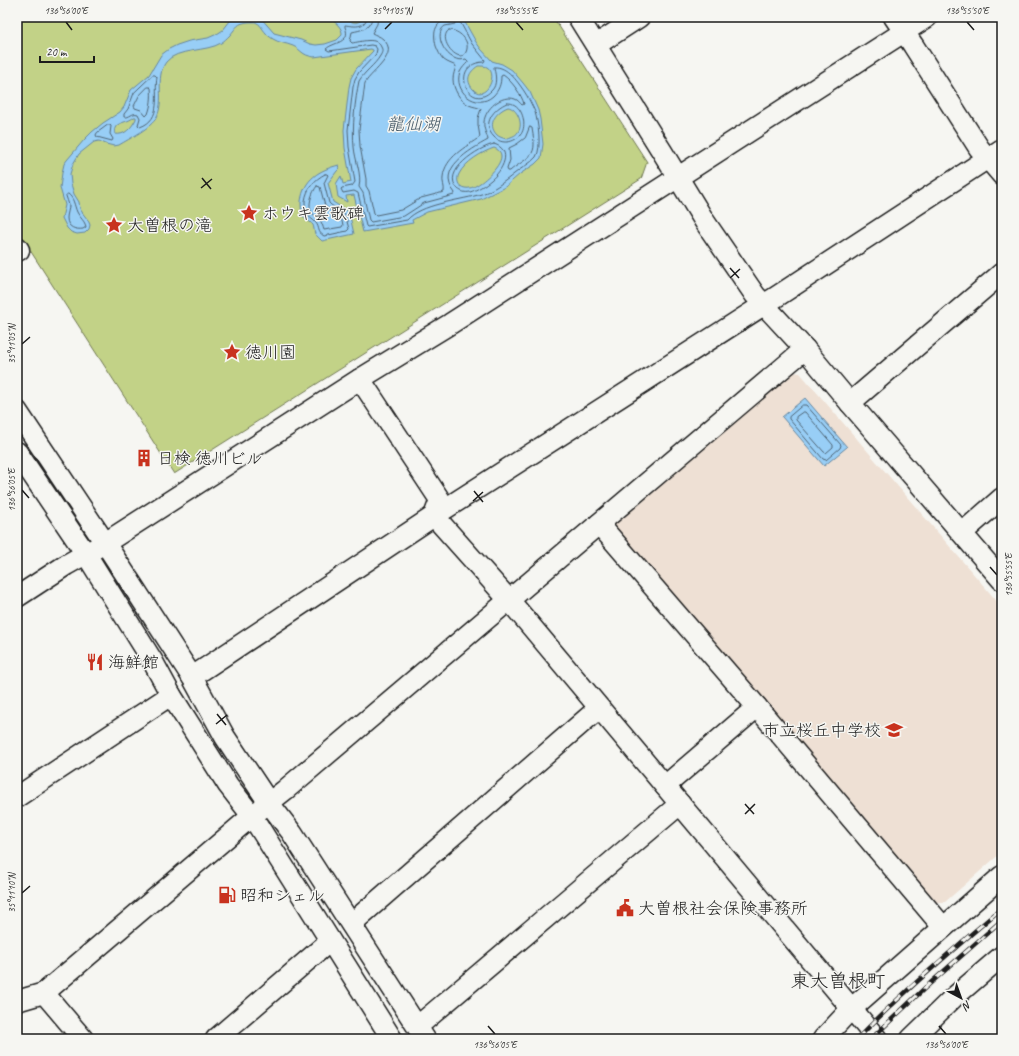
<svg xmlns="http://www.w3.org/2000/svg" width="1019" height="1056" font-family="Caveat,'Klee One',sans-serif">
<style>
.built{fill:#eee0d4}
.green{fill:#c2d287;stroke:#6f7752}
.water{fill:#98cef6;stroke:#66879f;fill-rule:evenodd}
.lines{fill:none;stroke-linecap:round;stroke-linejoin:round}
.shore{stroke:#4e6373;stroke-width:1}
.minor-casing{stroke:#1c1c1c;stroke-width:23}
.minor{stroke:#f6f6f2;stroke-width:20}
.rail-casing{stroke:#1c1c1c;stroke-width:4.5}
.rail{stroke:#f6f6f2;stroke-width:3;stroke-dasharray:9;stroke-linecap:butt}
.ticks{fill:none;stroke:#1c1c1c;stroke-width:1.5}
.labels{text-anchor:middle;stroke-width:3;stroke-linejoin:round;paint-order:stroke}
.poi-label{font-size:17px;fill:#1c1c1c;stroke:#f6f6f2;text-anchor:start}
.water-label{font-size:18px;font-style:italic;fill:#475a68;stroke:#f6f6f2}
.quarter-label{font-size:19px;fill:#1c1c1c;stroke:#f6f6f2}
.neatline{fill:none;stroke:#1c1c1c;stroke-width:1.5}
.ticks-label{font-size:10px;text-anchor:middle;fill:#1c1c1c}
</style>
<rect width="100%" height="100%" fill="#f6f6f2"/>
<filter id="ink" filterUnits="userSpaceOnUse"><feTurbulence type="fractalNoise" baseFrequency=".025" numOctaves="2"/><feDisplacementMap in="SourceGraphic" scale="8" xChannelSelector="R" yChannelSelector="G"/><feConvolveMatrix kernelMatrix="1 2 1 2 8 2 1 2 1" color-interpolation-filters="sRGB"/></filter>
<g filter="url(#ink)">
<path class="built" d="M793 372 800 373 1002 607V852L945 902H932L613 527 614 520Z"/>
<path class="green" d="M17 17H553L647 162 641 179 174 474 17 230Z"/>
<g class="water">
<path d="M234 17H260L274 33 301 40 310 44 316 45 325 44 337 40 342 35C343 27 334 22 329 17H345C352 24 358 25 364 17H462L476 42 481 49 492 61 502 64 512 70 523 83 530 92 538 110 540 119 543 144 541 158 535 164 520 174 505 187 481 199 427 212 412 220 413 223 363 232 354 195 346 196 347 202 338 197 336 184 341 176 343 184 351 182 345 148 344 130 349 87 351 78 356 69 373 51V50L371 49 314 57C301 55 302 50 293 46 286 43 279 43 273 39 270 37 267 35 266 33 262 29 261 24 255 22 253 22 251 22 249 22 237 23 237 27 230 35 227 38 224 41 221 43 207 52 177 48 166 62 154 78 166 101 156 118 152 127 129 139 119 145L114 146 106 144 99 141 94 142 79 154 73 164 70 174 71 184 74 194 79 202 80 209 84 215 88 220 90 225 89 229 85 233 77 234 71 232 67 228 62 218 65 205 60 188 62 173 64 164 67 160 84 140 92 132 103 123 120 112 124 107 131 90 149 75 161 55 169 49 177 45 189 41 208 38 217 34 223 30 230 21ZM478 66C481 66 485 66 487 67 500 75 484 103 473 89 465 80 469 72 478 66ZM508 107C517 108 524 124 518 132 516 136 510 137 506 139 503 138 499 137 497 135 486 124 497 111 508 107ZM134 117H136V119C132 127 125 136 115 134 112 121 127 124 134 117ZM494 148C514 155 486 180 477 185 474 187 469 189 465 188 458 187 456 180 459 174 465 162 482 152 494 148Z"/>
<path d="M339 165 340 168 337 171 328 183 333 202 349 212 354 234 322 241C319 238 317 236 315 234 314 231 314 227 313 225 309 220 304 220 302 214 301 210 301 205 301 201 304 179 319 170 339 165Z"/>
<path d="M805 398 847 447 824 466 782 417Z"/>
</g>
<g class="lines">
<g class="shore">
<path d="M367 17C365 29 353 26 345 25V27C352 43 333 42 326 49L329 51 371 45 375 46 377 49 376 54 359 72 355 79 353 87 348 130 349 147 355 182 352 186 342 188 341 189 343 193 354 191 358 193 366 226 367 227 407 220C421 204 457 201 478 195 491 192 504 182 514 174 521 168 530 164 536 157 542 148 538 122 535 112 532 105 528 97 524 91 517 81 507 66 494 67V69C496 75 497 85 492 90 469 115 448 63 484 62L485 60 472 44 459 20V17"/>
<path d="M372 17C371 29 361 30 352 32L350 41 352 43C360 42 377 36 381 47 383 50 382 53 380 56 375 65 365 71 359 81 355 100 352 128 354 147 355 160 362 174 359 187L363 193 369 220 371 222 404 216 424 203 454 195 455 193C435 169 470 150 488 140 487 134 483 129 484 122 485 109 501 94 515 99 518 100 520 103 522 105L524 104C522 95 511 80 503 75L501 76C501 84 499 90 493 96 476 111 453 91 460 72 462 68 465 65 468 62V61L466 59C447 65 432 34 445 26 448 25 452 25 455 24L454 17"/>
<path d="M378 17 377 24 372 33C375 35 380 36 383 39 400 54 372 71 365 83L359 130 360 146 366 179V186L369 191 374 213 376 215 401 210 421 198 444 192C445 187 442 182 443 177 445 157 466 147 480 137L478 125V118L481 109C478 107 473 107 469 105 460 101 453 89 453 79 453 75 455 70 456 66 452 64 448 63 444 60 440 56 438 51 436 46 433 33 434 24 447 19L448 17"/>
<path d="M449 30C459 30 471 41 466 52 460 66 436 39 449 30Z"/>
<path d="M153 75H155L157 77C154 95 163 119 140 127L138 125 140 118 138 114C132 112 130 118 124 117V114L128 109 134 93Z"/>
<path d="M148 87H150L151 88C152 97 151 106 148 114L146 116 141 110 135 108 134 106 139 96Z"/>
<path d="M507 103C509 103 511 103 513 104 523 108 527 126 521 134 515 143 501 145 494 137 481 124 494 108 507 103Z"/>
<path d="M108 125H110L111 126 110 134 113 139 112 141 97 137 96 135 97 133Z"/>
<path d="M530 127 532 128C533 136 536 146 532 153 529 159 515 166 510 171H508L507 169 510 160 509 148 517 144 525 138Z"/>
<path d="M494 144C514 150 502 171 491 180 485 185 477 190 470 192 465 193 462 192 458 189 440 172 479 147 494 144Z"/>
<path d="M325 174H327L328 175 324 183 329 203 331 205 345 214 349 229 347 231 324 236C317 232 320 228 316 223 313 219 309 218 307 214 305 210 305 205 305 201 307 188 314 180 325 174Z"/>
<path d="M317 186 320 187 325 206 341 218 343 225 342 227 324 230C323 227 322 222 319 219 317 217 314 215 312 213 307 206 312 192 317 186Z"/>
<path d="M68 194C74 198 74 205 77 212 80 218 85 221 86 227L83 229C76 230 67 228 67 218 67 214 69 210 69 205 68 202 67 199 66 196Z"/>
<path d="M803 405H806L841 445 840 448 826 460 823 459 789 419V417Z"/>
<path d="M803 412H805L833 445V447L826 453 824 452 796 420V417Z"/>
</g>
<g class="minor-casing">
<g id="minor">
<path d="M578 17 663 153 705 222 755 295 805 349 850 403 1002 580"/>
<path d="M894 17 913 45 979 148 1002 175"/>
<path d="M596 45 639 17"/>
<path d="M17 247 19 250 17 251"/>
<path d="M360 379 440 500 434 516 509 600 877 1039"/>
<path d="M850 403 1002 273"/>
<path d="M17 411 105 543 192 677 225 737 269 803 292 833 425 1039"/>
<path d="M17 452 86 554 152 660 171 695 228 785 252 816 392 1039"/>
<path d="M599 524 757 707 943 927"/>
<path d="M962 533 1002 498"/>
<path d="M17 597 66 565 105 543 360 379 450 324 927 17"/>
<path d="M192 677 434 516 776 297 1002 149"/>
<path d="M665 786 757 707"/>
<path d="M17 797 171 695"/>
<path d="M351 924 599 708"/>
<path d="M44 993 83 1039"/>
<path d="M17 1001 44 993 252 816 285 790 805 349"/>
<path d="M418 1026 680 804"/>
<path d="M216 1039 330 941"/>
<path d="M823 1039 851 1009 1002 876"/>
<path d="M911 1039 953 998 1002 956"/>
</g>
</g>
<use href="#minor" class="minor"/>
<g class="rail-casing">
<g id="rail">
<path d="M857 1039C903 992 952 950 1002 908"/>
<path d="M871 1039 926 987 1002 920"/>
</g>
</g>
<use href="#rail" class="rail"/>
</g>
</g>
<path class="ticks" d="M66 22 72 30M516 22 523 30M967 22 974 30M385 29 392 22M202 178 211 189M201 188 212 179M730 268 739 278M730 278 740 269M22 344 30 337M22 490 29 498M474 491 483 502M473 501 483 492M990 567 997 575M217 714 226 725M216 724 227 715M745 804 754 814M745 814 755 804M22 893 30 886M488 1026 495 1034M939 1026 946 1034"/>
<defs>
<g id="sight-bare" transform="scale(1.38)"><path d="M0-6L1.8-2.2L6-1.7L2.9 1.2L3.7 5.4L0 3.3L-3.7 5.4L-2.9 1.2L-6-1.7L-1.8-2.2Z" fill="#c8321e" stroke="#f6f6f2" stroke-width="2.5" paint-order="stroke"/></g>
<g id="building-bare" transform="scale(1.38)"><path d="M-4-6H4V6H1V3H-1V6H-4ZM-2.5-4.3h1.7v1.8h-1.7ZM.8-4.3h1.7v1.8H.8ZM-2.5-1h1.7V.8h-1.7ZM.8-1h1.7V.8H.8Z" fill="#c8321e" stroke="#f6f6f2" stroke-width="2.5" paint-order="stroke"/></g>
<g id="restaurant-bare" transform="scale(1.38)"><path d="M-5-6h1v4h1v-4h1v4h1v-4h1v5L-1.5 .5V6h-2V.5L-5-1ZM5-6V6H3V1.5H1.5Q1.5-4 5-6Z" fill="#c8321e" stroke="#f6f6f2" stroke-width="2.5" paint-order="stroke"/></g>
<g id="school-bare" transform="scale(1.38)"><path d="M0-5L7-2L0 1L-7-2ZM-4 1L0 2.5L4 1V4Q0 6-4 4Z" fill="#c8321e" stroke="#f6f6f2" stroke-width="2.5" paint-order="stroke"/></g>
<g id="fuel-bare" transform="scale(1.38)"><path d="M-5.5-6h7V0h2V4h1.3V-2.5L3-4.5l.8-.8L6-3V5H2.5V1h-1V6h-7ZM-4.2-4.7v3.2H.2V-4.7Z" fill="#c8321e" stroke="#f6f6f2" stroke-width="2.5" paint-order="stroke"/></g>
<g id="civic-bare" transform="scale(1.38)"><path d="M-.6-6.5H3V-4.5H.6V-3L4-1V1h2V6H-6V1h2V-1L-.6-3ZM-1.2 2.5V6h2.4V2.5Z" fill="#c8321e" stroke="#f6f6f2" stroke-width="2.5" paint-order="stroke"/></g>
</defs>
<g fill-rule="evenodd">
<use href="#sight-bare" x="249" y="213"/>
<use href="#sight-bare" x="114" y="225"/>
<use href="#sight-bare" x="232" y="352"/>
<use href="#building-bare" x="144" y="458"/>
<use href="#restaurant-bare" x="95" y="662"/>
<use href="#school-bare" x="894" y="730"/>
<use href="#fuel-bare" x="227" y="895"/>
<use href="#civic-bare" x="625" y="908"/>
</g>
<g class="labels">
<g class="poi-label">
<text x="262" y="219">ホウキ雲歌碑</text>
<text x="127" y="231">大曽根の滝</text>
<text x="245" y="358">徳川園</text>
<text x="157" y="464">日検 徳川ビル</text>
<text x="108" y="668">海鮮館</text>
<text x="881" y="736" text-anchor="end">市立桜丘中学校</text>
<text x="240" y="901">昭和シェル</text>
<text x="638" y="914">大曽根社会保険事務所</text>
</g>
<g class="water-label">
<text x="413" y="130">龍仙湖</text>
</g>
<g class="quarter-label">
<text x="838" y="987">東大曽根町</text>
</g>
</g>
<rect width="1019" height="1056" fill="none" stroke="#f6f6f2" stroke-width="44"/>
<g transform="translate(961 998) rotate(139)" stroke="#f6f6f2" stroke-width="3" paint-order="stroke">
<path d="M0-3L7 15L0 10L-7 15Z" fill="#1c1c1c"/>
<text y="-6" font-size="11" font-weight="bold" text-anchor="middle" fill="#1c1c1c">N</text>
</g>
<path d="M40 56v6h54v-6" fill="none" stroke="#1c1c1c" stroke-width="2"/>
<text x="46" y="56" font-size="12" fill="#1c1c1c" stroke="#f6f6f2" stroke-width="3" paint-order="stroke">20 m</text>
<rect x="22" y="22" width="975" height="1012" class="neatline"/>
<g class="ticks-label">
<text x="66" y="14">136°56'00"E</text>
<text x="392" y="14">35°11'05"N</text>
<text x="516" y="14">136°55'55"E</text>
<text x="967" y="14">136°55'50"E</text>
<text transform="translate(11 344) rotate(-90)" y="4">35°11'05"N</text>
<text transform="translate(11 490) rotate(-90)" y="4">136°56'05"E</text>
<text transform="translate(1008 575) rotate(-90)" y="4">136°55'55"E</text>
<text transform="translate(11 893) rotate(-90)" y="4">35°11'10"N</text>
<text x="495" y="1048">136°56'05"E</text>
<text x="946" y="1048">136°56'00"E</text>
</g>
</svg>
